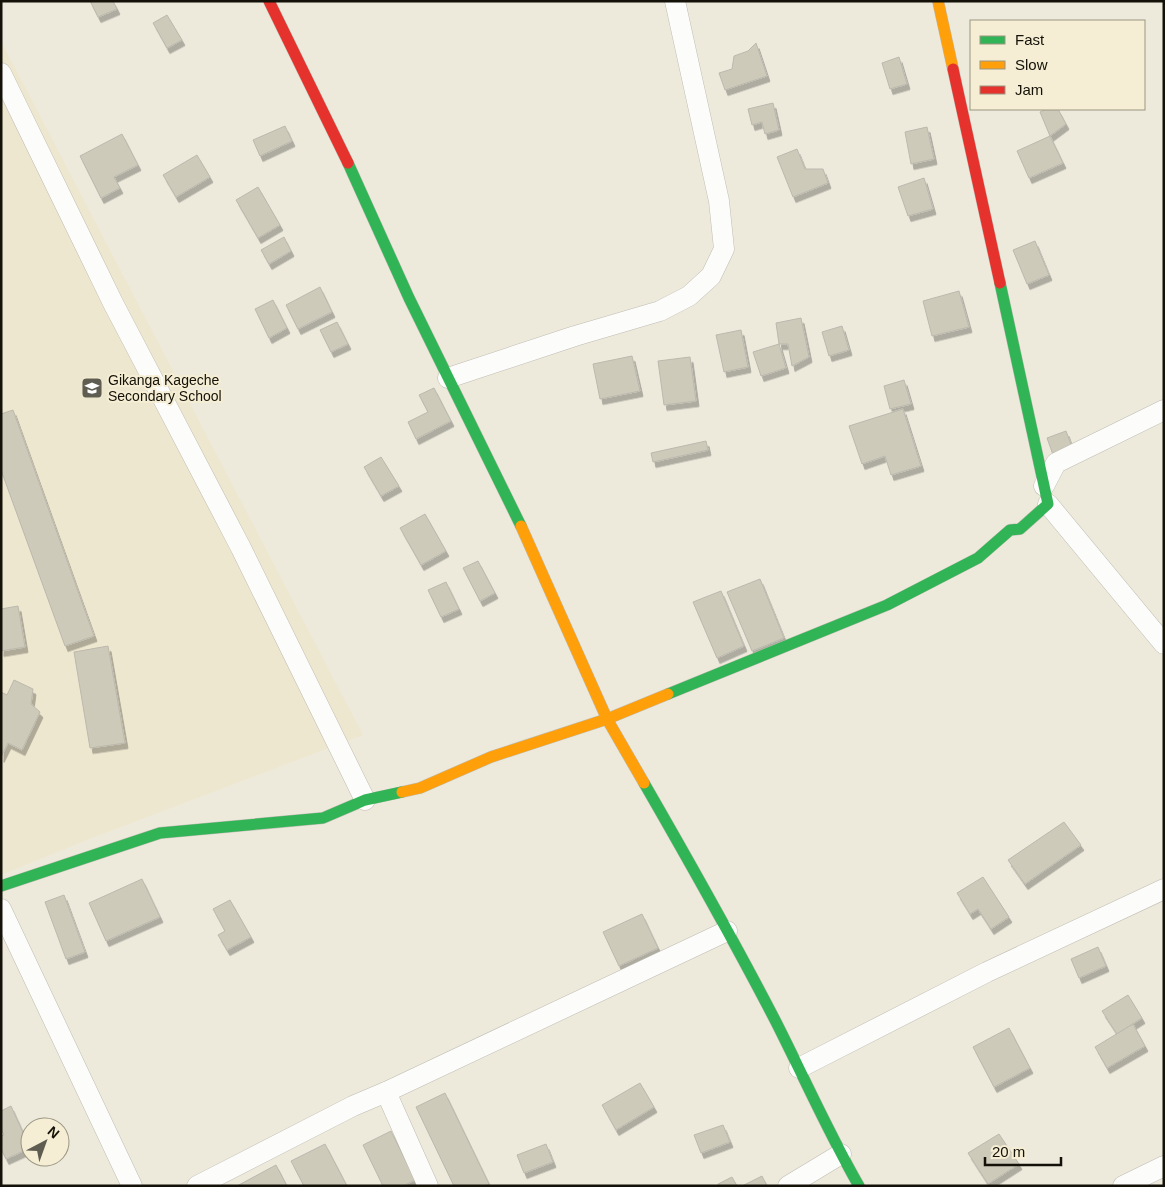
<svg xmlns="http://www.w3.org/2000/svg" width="1165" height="1187" font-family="Arial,sans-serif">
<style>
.built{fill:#eee7cf}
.building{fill:#cecaba;stroke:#bbb8ad;filter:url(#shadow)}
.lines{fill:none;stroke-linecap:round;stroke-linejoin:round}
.street-casing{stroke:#bfbcb2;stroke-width:21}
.fast-casing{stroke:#bfbcb2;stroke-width:12}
.slow-casing{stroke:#bfbcb2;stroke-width:12}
.jam-casing{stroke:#bfbcb2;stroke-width:12}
.street{stroke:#fcfcfa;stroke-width:20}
.fast{stroke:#30b455;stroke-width:11}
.slow{stroke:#ff9f0a;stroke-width:11}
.jam{stroke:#e5322d;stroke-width:11}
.labels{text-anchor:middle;stroke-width:4;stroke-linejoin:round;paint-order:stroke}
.poi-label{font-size:14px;fill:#131108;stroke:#f5eed4;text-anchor:start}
</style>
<defs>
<filter id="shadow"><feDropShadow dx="3" dy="5.5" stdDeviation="0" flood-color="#0004"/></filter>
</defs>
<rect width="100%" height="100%" fill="#edeadc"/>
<path class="built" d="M1 41 363 735 92 838 1 875Z"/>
<g class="building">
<path d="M90 1H113L117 9 98 17Z"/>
<path d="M167 15 182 40 167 48 153 23Z"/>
<path d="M756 43 767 76 725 90 719 73 732 69 734 56 748 51Z"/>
<path d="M899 57 907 84 890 89 882 63Z"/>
<path d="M773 103 779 130 765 134 762 122 752 125 748 109Z"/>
<path d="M1046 109H1058L1066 124 1050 136 1040 112Z"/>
<path d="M285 126 292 141 260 156 253 140Z"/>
<path d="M927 127 934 159 911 164 905 132Z"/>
<path d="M122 134 138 165 114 177 120 188 101 198 80 156Z"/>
<path d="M1050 136 1063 163 1029 178 1017 151Z"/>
<path d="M797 149 805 169H823L828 183 793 197 777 157Z"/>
<path d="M197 155 210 177 176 197 163 175Z"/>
<path d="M924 178 933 209 908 216 898 187Z"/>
<path d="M258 187 280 225 258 238 236 200Z"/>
<path d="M284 237 291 251 269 264 261 250Z"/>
<path d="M1035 241 1049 275 1027 284 1013 250Z"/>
<path d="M320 287 332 312 298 329 286 305Z"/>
<path d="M959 291 969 327 932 336 923 301Z"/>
<path d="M273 300 287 328 269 338 255 309Z"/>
<path d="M801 318 809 357 792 366 788 344H779L776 323Z"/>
<path d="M337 322 348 344 331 352 320 330Z"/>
<path d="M842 326 849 350 829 356 822 332Z"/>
<path d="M741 330 748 367 724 372 716 335Z"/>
<path d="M779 344 786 368 761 376 753 352Z"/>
<path d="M632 356 640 391 600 399 593 364Z"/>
<path d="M690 357 696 401 664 405 658 361Z"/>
<path d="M904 380 911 404 890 409 884 386Z"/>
<path d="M434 388 451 421 416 439 408 422 428 412 419 395Z"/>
<path d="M903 409 921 466 891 475 885 456 862 464 849 426Z"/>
<path d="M13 410 94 636 65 646 1 470V414Z"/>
<path d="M1066 431 1072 447 1056 463 1047 438Z"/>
<path d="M706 441 708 450 653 462 651 453Z"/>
<path d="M381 457 399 486 381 496 364 467Z"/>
<path d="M425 514 446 551 421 565 400 528Z"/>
<path d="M478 561 495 593 480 601 463 568Z"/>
<path d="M760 579 784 638 752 651 727 592Z"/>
<path d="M446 582 459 609 441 617 428 590Z"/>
<path d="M721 591 744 646 717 658 693 602Z"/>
<path d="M18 606 25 647 1 651V609Z"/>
<path d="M108 646 125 743 90 748 74 652Z"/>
<path d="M14 680 33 689 31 704 40 712 22 750 8 743 1 757V692L7 695Z"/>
<path d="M1064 822 1081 845 1025 884 1008 860Z"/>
<path d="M983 877 1009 917 991 929 978 909 970 914 957 893Z"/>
<path d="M142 879 160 917 106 941 89 903Z"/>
<path d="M64 895 85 952 66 959 45 902Z"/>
<path d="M230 900 251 937 227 950 218 935 225 931 213 909Z"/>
<path d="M642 914 658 948 619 966 603 932Z"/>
<path d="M1098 947 1106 966 1079 978 1071 959Z"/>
<path d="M1128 995 1142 1018 1117 1034 1102 1011Z"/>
<path d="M1133 1024 1145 1046 1107 1068 1095 1047Z"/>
<path d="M1009 1028 1030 1068 994 1087 973 1047Z"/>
<path d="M640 1083 654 1107 616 1130 602 1105Z"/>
<path d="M445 1093 489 1184 485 1186H454L416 1107Z"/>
<path d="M11 1106 30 1148 6 1159 1 1149V1136L4 1135 1 1129V1111Z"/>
<path d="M723 1125 730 1142 701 1153 694 1135Z"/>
<path d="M391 1131 415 1180 403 1186H383L363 1145Z"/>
<path d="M999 1134 1019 1164 988 1184 968 1153Z"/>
<path d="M325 1144 347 1186H304L291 1161Z"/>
<path d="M546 1144 553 1162 524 1173 517 1155Z"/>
<path d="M276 1165 287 1186H237Z"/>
<path d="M762 1176 767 1186H742Z"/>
<path d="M732 1177 737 1186H719L718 1184Z"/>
</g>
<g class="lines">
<g class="street-casing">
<g id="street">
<path d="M1 73 113 303 241 548 365 800"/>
<path d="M448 378 575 336 660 311 689 296 711 276 724 249 719 201 675 1"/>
<path d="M1044 486 1056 463 1164 410"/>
<path d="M1048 504 1164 644"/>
<path d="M1 909 132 1186"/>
<path d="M799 1068 987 972 1164 889"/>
<path d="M386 1092 727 931"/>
<path d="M197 1186 353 1106 386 1092 428 1186"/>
<path d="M788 1186 841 1154"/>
<path d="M1123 1186 1164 1166"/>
</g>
</g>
<g class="fast-casing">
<g id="fast">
<path d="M348 163 409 298 521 526"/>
<path d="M668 694 887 605 978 558 1010 530 1020 529 1048 504 1000 283"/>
<path d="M644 783C689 861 733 939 775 1020 803 1075 828 1132 859 1186"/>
<path d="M1 886 160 833 323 818 365 800 402 792"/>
</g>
</g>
<g class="slow-casing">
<g id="slow">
<path d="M938 1 953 69"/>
<path d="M521 526 607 719 644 783"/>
<path d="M402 792 420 788 491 757 607 719 668 694"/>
</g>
</g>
<g class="jam-casing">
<g id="jam">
<path d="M269 1 348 163"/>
<path d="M953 69 1000 283"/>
</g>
</g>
<use href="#street" class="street"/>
<use href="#fast" class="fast"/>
<use href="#slow" class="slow"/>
<use href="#jam" class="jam"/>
</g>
<defs>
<g id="school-square" transform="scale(1.125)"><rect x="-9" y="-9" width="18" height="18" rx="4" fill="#5f5d52" stroke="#f5eed4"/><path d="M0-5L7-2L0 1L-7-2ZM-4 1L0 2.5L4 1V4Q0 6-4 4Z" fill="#fff"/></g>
</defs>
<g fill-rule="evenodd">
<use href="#school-square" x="92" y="388"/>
</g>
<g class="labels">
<g class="poi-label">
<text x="108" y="385">Gikanga Kageche<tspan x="108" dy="16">Secondary School</tspan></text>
</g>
</g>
<rect width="1165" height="1187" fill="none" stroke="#131108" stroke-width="5"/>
<rect x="970" y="20" width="175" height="90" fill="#f5eed4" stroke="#9b9682"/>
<rect x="980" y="36" width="25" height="8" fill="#30b455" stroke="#9b9682"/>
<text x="1015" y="45" font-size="15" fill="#131108">Fast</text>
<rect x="980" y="61" width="25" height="8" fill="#ff9f0a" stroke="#9b9682"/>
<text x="1015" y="70" font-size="15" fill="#131108">Slow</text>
<rect x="980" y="86" width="25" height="8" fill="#e5322d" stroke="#9b9682"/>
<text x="1015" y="95" font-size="15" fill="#131108">Jam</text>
<g transform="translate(45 1142) rotate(41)"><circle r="24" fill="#f5eed4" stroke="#9b9682"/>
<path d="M0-4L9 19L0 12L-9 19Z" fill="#5f5d52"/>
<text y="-8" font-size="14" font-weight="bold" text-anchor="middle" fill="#131108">N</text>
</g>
<path d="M985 1157v8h76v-8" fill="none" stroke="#131108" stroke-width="2.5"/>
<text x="992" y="1157" font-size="15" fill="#131108" stroke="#f5eed4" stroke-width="4" paint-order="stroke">20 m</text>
</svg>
